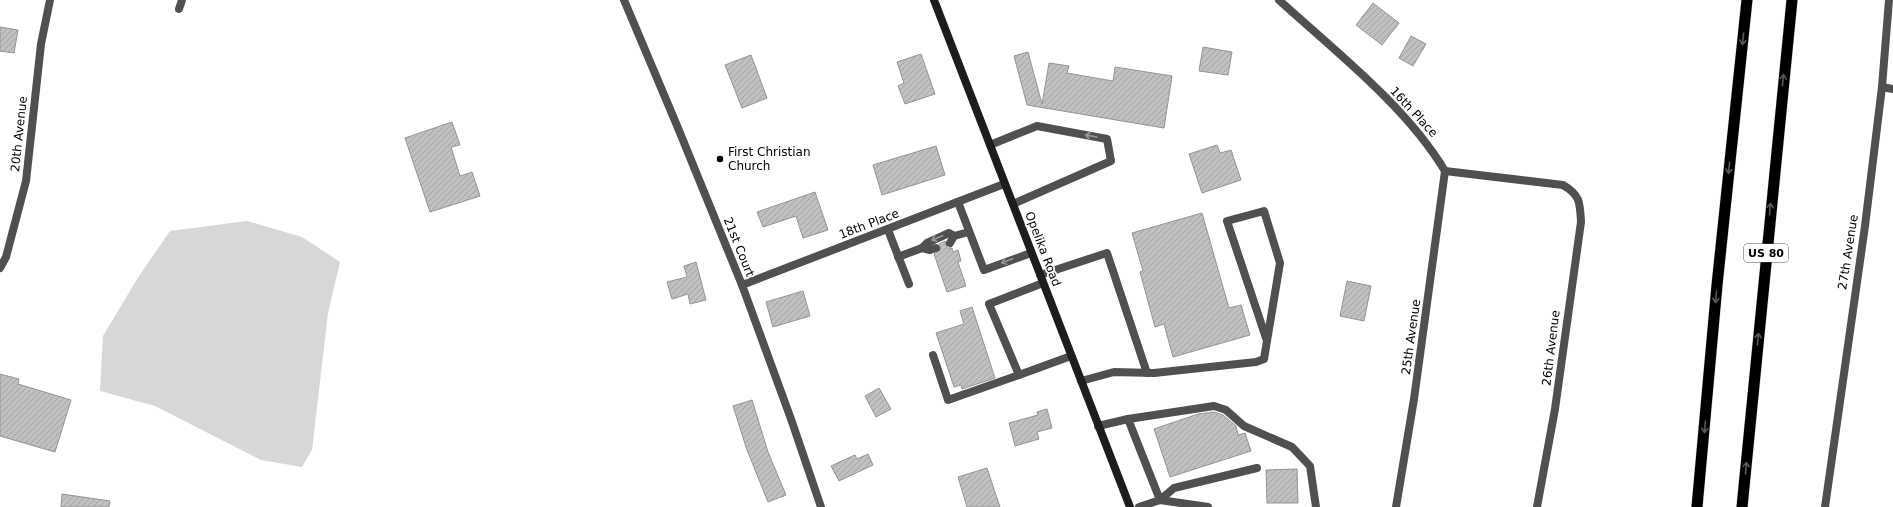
<svg xmlns="http://www.w3.org/2000/svg" width="1893" height="507" font-family="'DejaVu Sans',sans-serif">
<style>
.grass{fill:#d7d7d7}
.building{fill:url(#building-hatch);stroke:#949494}
.lines{fill:none;stroke-linecap:round;stroke-linejoin:round}
.trunk-casing{stroke:#dbdbdb;stroke-width:12}
.service{stroke:#505050;stroke-width:8}
.minor{stroke:#505050;stroke-width:8}
.secondary{stroke:#1d1d1d;stroke-width:8}
.trunk{stroke:#000;stroke-width:11}
.oneway{stroke:#595959}
.oneway2{stroke:#969696}
.poi-dot{fill:#000;stroke:#fff;stroke-width:1.5}
.labels{text-anchor:middle;stroke-width:3.5;stroke-linejoin:round;paint-order:stroke}
.shield{fill:#fff;stroke:#4c4c4c;stroke-width:1}
.shield-label{font-size:11px;font-weight:bold;fill:#000}
.street-label{font-size:12px;fill:#000;stroke:#fff}
.poi-label{font-size:12px;fill:#000;stroke:#fff;text-anchor:start}
</style>
<defs>
<pattern id="building-hatch" width="6" height="6" patternUnits="userSpaceOnUse"><rect width="6" height="6" fill="#c0c0c0"/><path d="M-1 1l2-2M0 6l6-6M5 7l2-2" fill="none" stroke="#a3a3a3"/></pattern>
</defs>
<rect width="100%" height="100%" fill="#fff"/>
<path class="grass" d="M247 221 302 237 340 262 328 313 312 450 302 467 261 460 155 406 100 391 103 336 139 276 170 231Z"/>
<g class="building">
<path d="M1373 3 1399 23 1382 45 1356 25Z"/>
<path d="M0 27 18 30 14 53 0 51Z"/>
<path d="M1411 36 1426 44 1413 66 1399 58Z"/>
<path d="M1203 47 1232 52 1228 75 1199 71Z"/>
<path d="M1028 52 1042 104 1049 63 1069 66 1067 73 1113 81 1115 67 1172 76 1164 128 1027 105 1014 56Z"/>
<path d="M921 54 935 94 905 104 898 86 904 83 897 62Z"/>
<path d="M751 55 767 98 742 108 725 65Z"/>
<path d="M452 122 460 145 451 147 460 176 472 172 480 196 430 212 405 138Z"/>
<path d="M1217 145 1220 153 1231 150 1241 180 1202 193 1189 154Z"/>
<path d="M936 146 945 175 882 195 873 165Z"/>
<path d="M815 192 828 230 803 238 796 216 763 227 757 212Z"/>
<path d="M1202 213 1229 308 1241 305 1250 335 1173 357 1164 324 1155 327 1140 272 1143 271 1132 233Z"/>
<path d="M945 241 947 248H952L953 252 958 250 961 261 958 262 966 286 947 292 934 254 941 249 939 244Z"/>
<path d="M696 262 706 300 690 304 688 294 672 299 667 282 687 277 684 266Z"/>
<path d="M1347 281 1371 286 1364 321 1340 316Z"/>
<path d="M803 291 810 316 773 327 766 302Z"/>
<path d="M972 307 995 378 962 389 961 385 954 387 936 333 964 324 960 311Z"/>
<path d="M0 374 19 379 18 384 71 400 55 452 0 436Z"/>
<path d="M879 388 891 409 876 417 865 396Z"/>
<path d="M752 400 768 452 786 495 768 502 747 450 733 406Z"/>
<path d="M1047 409 1052 428 1037 432 1039 439 1015 446 1009 423 1038 415 1037 412Z"/>
<path d="M1214 412 1223 415 1236 426 1238 435 1245 433 1251 451 1170 477 1154 429 1198 414Z"/>
<path d="M868 454 873 465 839 481 831 466 855 455 857 459Z"/>
<path d="M987 468 1000 507H967L958 477Z"/>
<path d="M1297 469 1298 503H1267L1266 470Z"/>
<path d="M62 494 110 501 109 507H61Z"/>
</g>
<g class="lines">
<g class="trunk-casing">
<g id="trunk">
<path d="M1697 507 1717 285 1747 0"/>
<path d="M1742 507 1792 0"/>
</g>
</g>
<g class="service">
<path d="M179 9 182 0"/>
<path d="M990 145 1037 126 1107 139 1111 161 1013 204"/>
<path d="M958 202 984 270 1031 253"/>
<path d="M888 230 909 284"/>
<path d="M950 243 954 236"/>
<path d="M922 248 930 250 936 248"/>
<path d="M898 257 922 248 927 243 949 233 954 236 969 232"/>
<path d="M1040 275 1107 253 1147 373"/>
<path d="M1043 283 989 304 1019 375 1071 356"/>
<path d="M933 355 948 400 1019 375"/>
<path d="M1081 381 1114 372 1154 373 1256 362 1264 359 1280 263 1264 211 1227 221 1267 341"/>
<path d="M1128 419 1214 406 1226 410 1244 426 1292 447 1310 466 1316 507"/>
<path d="M1098 426 1128 419 1160 500 1174 488 1257 468"/>
<path d="M1139 507 1160 500 1208 507"/>
</g>
<g class="minor">
<path d="M624 0 678 128 742 285 791 419 821 507"/>
<path d="M1279 0C1335 51 1406 106 1445 171L1563 185C1580 195 1580 202 1581 222L1555 409 1537 507"/>
<path d="M1882 87 1893 89"/>
<path d="M0 268 6 257 26 181 41 44 50 0"/>
<path d="M742 285 1004 184"/>
<path d="M1396 507 1414 399 1445 171"/>
<path d="M1825 507 1865 226 1882 87 1889 0"/>
</g>
<path class="secondary" d="M934 0 1130 507"/>
<use href="#trunk" class="trunk"/>
</g>
<defs><path id="oneway-shaft" d="M-6 0H5M1.5-3L5.5 0L1.5 3" fill="none" stroke-width="1.6" stroke-linecap="round" stroke-linejoin="round"/></defs>
<g class="oneway">
<use href="#oneway-shaft" transform="translate(1743 39) rotate(96)"/>
<use href="#oneway-shaft" transform="translate(1783 80) rotate(-84)"/>
<use href="#oneway-shaft" transform="translate(1729 168) rotate(96)"/>
<use href="#oneway-shaft" transform="translate(1770 209) rotate(-85)"/>
<use href="#oneway-shaft" transform="translate(1716 297) rotate(95)"/>
<use href="#oneway-shaft" transform="translate(1758 339) rotate(-85)"/>
<use href="#oneway-shaft" transform="translate(1705 427) rotate(95)"/>
<use href="#oneway-shaft" transform="translate(1746 468) rotate(-85)"/>
</g>
<g class="oneway2">
<use href="#oneway-shaft" transform="translate(1091 136) rotate(-170)"/>
<use href="#oneway-shaft" transform="translate(937 238) rotate(157)"/>
<use href="#oneway-shaft" transform="translate(1007 261) rotate(159)"/>
</g>
<circle class="poi-dot" cx="720" cy="159" r="4"/>
<g class="labels">
<rect class="shield" x="1744" y="244" width="44" height="18" rx="3"/>
<g class="shield-label">
<text x="1766" y="257">US 80</text>
</g>
<g class="street-label">
<text transform="translate(1414 112) rotate(47)" y="4">16th Place</text>
<text transform="translate(19 134) rotate(-84)" y="4">20th Avenue</text>
<text transform="translate(869 224) rotate(-21)" y="4">18th Place</text>
<text transform="translate(739 247) rotate(68)" y="4">21st Court</text>
<text transform="translate(1043 249) rotate(69)" y="4">Opelika Road</text>
<text transform="translate(1848 252) rotate(-81)" y="4">27th Avenue</text>
<text transform="translate(1411 337) rotate(-82)" y="4">25th Avenue</text>
<text transform="translate(1551 348) rotate(-83)" y="4">26th Avenue</text>
</g>
<g class="poi-label">
<text x="728" y="156">First Christian<tspan x="728" dy="14">Church</tspan></text>
</g>
</g>
</svg>
